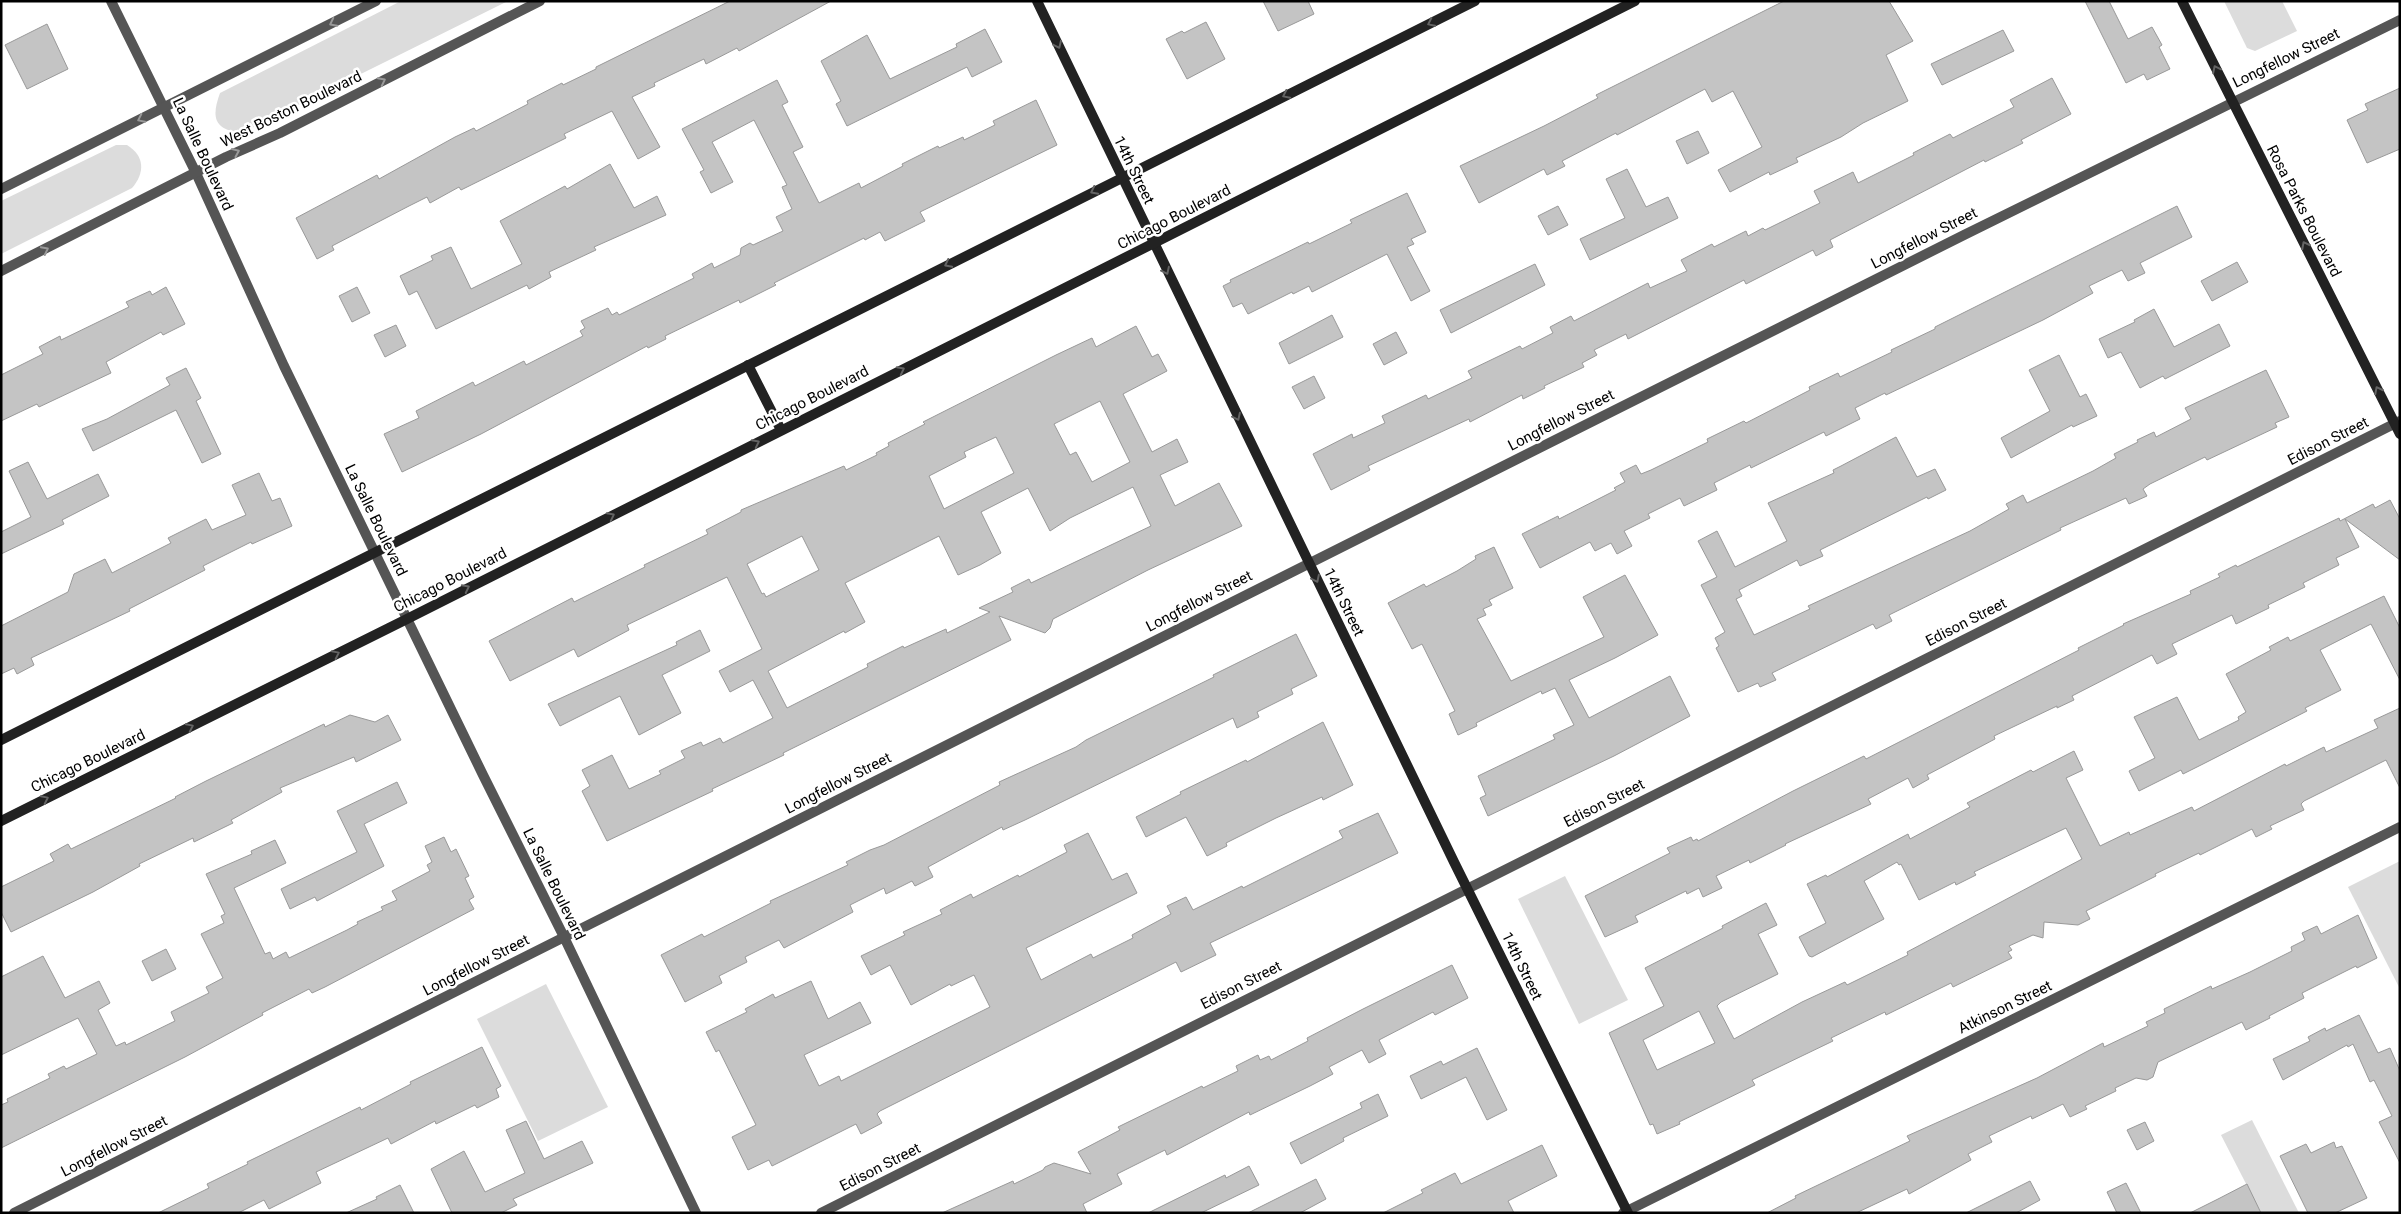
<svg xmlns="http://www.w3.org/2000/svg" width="2401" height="1214" font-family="Roboto,sans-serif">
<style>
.green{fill:#dcdcdc}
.building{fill:#c4c4c4;stroke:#999;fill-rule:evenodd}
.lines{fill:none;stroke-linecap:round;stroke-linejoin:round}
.street{stroke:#555;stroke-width:10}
.secondary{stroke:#222;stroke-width:10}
.oneway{stroke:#999}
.oneway2{stroke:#646464}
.labels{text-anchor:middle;stroke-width:5;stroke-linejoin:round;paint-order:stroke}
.street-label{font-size:15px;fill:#000;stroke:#fff}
</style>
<rect width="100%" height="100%" fill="#fff"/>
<g class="green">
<path d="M401 1H508L242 133C214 130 211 118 220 93Z"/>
<path d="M2224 1H2282L2297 31 2255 51 2247 48Z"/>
<path d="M116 145H127C145 156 145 173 132 188L1 254V201Z"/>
<path d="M2400 861V989L2348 887Z"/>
<path d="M1565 876 1628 1000 1579 1024 1518 899Z"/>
<path d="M546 984 608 1107 538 1141 477 1019Z"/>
<path d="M2252 1120 2299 1213H2261L2221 1135Z"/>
</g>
<g class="building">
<path d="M730 1H831L739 51 737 48 706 64 704 59 654 83 655 86 632 97 660 147 638 159 612 111 564 134 566 138 461 190 459 187 430 203 427 197 409 206 332 246 334 250 317 259 296 218 377 175 379 179 455 137 474 128 476 131 528 104 527 101 562 83 563 85 596 69V67Z"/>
<path d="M1263 1H1308L1314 14 1278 31Z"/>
<path d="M1784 1H1889L1913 41 1886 55 1908 101 1863 123 1841 137 1796 158 1798 162 1770 175 1769 172 1730 192 1718 170 1762 147 1733 91 1712 102 1705 89 1617 135 1616 133 1562 161 1565 166 1547 175 1544 169 1479 203 1460 166 1544 126 1598 98 1596 95Z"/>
<path d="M2085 1H2109L2128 39 2152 27 2162 45 2159 47 2170 69 2147 80 2144 74 2126 83Z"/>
<path d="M1206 22 1225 59 1187 79 1166 39 1182 31 1184 33Z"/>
<path d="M47 24 68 69 27 89 5 45Z"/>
<path d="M985 29 1002 62 972 77 967 67 847 126 836 104 841 101 821 61 867 35 890 79 957 47 956 44Z"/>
<path d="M2003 30 2014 51 1942 85 1931 64Z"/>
<path d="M2052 78 2071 114 2021 140 2023 143 1985 162 1984 160 1830 240 1833 247 1816 256 1813 250 1746 284 1744 280 1628 339 1626 334 1594 350 1597 355 1582 363 1584 367 1544 386 1545 388 1523 399 1522 395 1470 422 1469 419 1368 466 1370 470 1331 490 1313 454 1352 434 1353 438 1385 423 1382 416 1426 395 1428 399 1472 378 1468 371 1520 346 1522 349 1553 333 1550 327 1571 316 1574 321 1648 283 1650 288 1687 271 1681 260 1712 244 1714 247 1746 231 1748 236 1763 228 1765 230 1820 203 1814 191 1853 172 1858 183 1914 155 1913 153 1950 134 1953 138 2014 107 2010 100Z"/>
<path d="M777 80 788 102 782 105 803 147 793 152 819 203 859 183 861 188 903 166 902 164 938 146 939 148 963 137 964 140 995 125 993 121 1036 100 1057 145 920 212 925 221 885 241 880 232 865 240 864 238 774 283 776 285 740 303 739 300 665 336 666 339 648 348 647 346 481 434 402 472 384 434 419 418 416 411 473 382 475 386 524 361 526 365 583 336 580 331 585 328 581 321 608 308 612 315 617 312 619 315 694 278 692 274 712 263 714 268 740 255 741 248 750 243 753 245 783 231 776 217 792 209 782 187 787 185 754 120 712 142 733 182 711 193 700 172 704 170 682 129Z"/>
<path d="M2400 88V149L2367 163 2347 120 2368 110 2365 104Z"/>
<path d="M1698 131 1709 153 1687 164 1676 141Z"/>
<path d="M610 164 634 208 657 196 666 215 594 247 596 250 549 272 551 277 529 289 527 285 436 329 417 291 409 295 400 276 433 260 431 256 451 247 471 289 522 264 500 221 565 186 567 189Z"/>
<path d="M1627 169 1646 207 1668 197 1678 218 1590 260 1580 239 1625 218 1606 179Z"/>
<path d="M1407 193 1426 232 1411 239 1414 244 1407 247 1430 291 1411 301 1387 254 1312 292 1309 286 1293 294 1292 292 1248 314 1242 303 1233 307 1223 286 1231 282 1230 280 1308 242 1309 244 1352 223 1350 220Z"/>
<path d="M1558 206 1568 225 1548 235 1538 216Z"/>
<path d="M2177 206 2192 237 2140 263 2145 273 2128 281 2122 270 2089 286 2093 293 2043 320 1886 395 1885 393 1855 408 1860 419 1826 436 1824 432 1751 468 1750 465 1714 483 1717 490 1684 506 1680 498 1648 514 1650 518 1624 531 1632 546 1617 554 1611 543 1595 551 1590 542 1540 568 1522 534 1558 516 1559 519 1616 490 1614 488 1625 482 1620 473 1636 465 1641 474 1651 470 1708 442 1707 439 1744 421 1746 423 1810 390 1809 387 1838 373 1840 377 1892 352 1891 350 1935 329V327Z"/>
<path d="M2237 262 2248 282 2212 301 2201 281Z"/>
<path d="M1535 264 1545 285 1451 333 1440 310Z"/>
<path d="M166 287 185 324 163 335 161 332 106 362 111 373 39 407 37 404 1 421V375L43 354 39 347 60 336 61 340 129 307 126 302 150 291 152 295Z"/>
<path d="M357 287 370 313 352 322 339 296Z"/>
<path d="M2154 309 2174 347 2219 324 2230 346 2165 379 2163 376 2140 388 2121 352 2108 358 2099 339 2135 322 2134 320Z"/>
<path d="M1332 315 1343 337 1289 364 1279 343Z"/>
<path d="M396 325 406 346 385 357 374 335Z"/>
<path d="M1136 326 1152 357 1158 354 1167 371 1123 394 1152 452 1177 439 1188 462 1160 475 1175 506 1219 483 1242 526 1148 570 1053 619 1050 628 1045 633 999 616 1011 640 783 753 784 755 712 789 713 791 607 841 582 791 590 786 582 770 612 755 629 789 661 774 659 771 685 758 681 751 701 742 703 746 720 738 723 743 773 718 753 680 730 692 719 671 762 649 727 577 627 625 629 630 578 657 574 649 510 681 489 641 572 598 574 602 645 567 644 565 708 534 706 530 741 512V510L844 466 846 470 877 455 876 453 889 446 888 443 925 424 923 422 1056 355 1092 338 1096 347ZM1100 401 1130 462 1092 482 1076 452 1070 455 1054 424ZM996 437 1014 473 944 509 929 476 966 457 964 452ZM1133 487 1151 526 1031 583 1029 579 1011 588 1013 592 979 608 990 612 947 633 946 629 904 648 903 646 867 664 868 667 787 708 768 671 844 631 845 633 865 622 845 583 939 536 958 575 980 565 1001 553 981 512 1028 488 1050 531 1070 518ZM802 536 819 570 766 597 764 593 762 594 747 564Z"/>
<path d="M1396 332 1407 353 1384 365 1373 344Z"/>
<path d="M2059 355 2080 397 2086 394 2097 416 2073 427 2072 425 2011 458 2001 438 2050 411 2029 370Z"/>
<path d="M186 368 201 398 196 401 221 454 202 463 176 410 93 451 82 429 107 419 170 385 166 378Z"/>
<path d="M2266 370 2289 417 2275 423 2277 427 2207 460 2205 457 2150 484 2143 489 2147 496 2129 504 2126 498 2060 528 2061 530 1889 615 1892 621 1876 629 1873 624 1772 673 1776 680 1760 687 1758 683 1738 692 1716 648 1719 646 1715 638 1725 632 1701 585 1717 577 1698 541 1717 531 1735 567 1787 541 1768 503 1834 473 1833 470 1841 466 1896 437 1917 477 1935 469 1946 490 1928 499 1927 497 1820 550 1823 556 1800 566 1797 560 1739 590 1742 596 1736 599 1754 635 1810 609 1808 606 1970 531 2009 509 2006 504 2023 495 2027 503 2093 471 2116 458 2114 454 2138 442 2137 440 2154 432 2156 437 2191 419 2185 408Z"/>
<path d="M1314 376 1325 398 1304 409 1292 387Z"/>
<path d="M28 462 47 499 98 474 109 496 62 520 64 524 1 554V532L31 517 9 471Z"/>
<path d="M259 473 272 501 280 498 292 526 252 544 251 542 203 566 205 570 129 609 130 611 31 658 34 665 17 674 14 668 1 674V626L68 592 74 574 105 559 112 573 171 543 168 538 206 519 212 530 246 515 232 485Z"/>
<path d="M2390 500 2400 519V560L2345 519 2359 547 2336 558 2339 565 2303 583 2305 587 2268 605 2269 608 2236 624 2232 615 2172 644 2177 654 2157 664 2152 655 2072 696 2074 700 2057 708V706L1994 736 1995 739 1927 775 1929 779 1913 788 1908 778 1868 799 1871 804 1785 844 1786 845 1750 863 1749 860 1716 876 1722 888 1703 897 1699 888 1687 894 1686 891 1635 916 1638 922 1605 937 1585 896 1670 853 1667 848 1691 837 1693 841 1697 839 1698 841 1793 791 1864 756 1866 759 2079 650 2078 648 2124 625 2123 624 2191 594 2190 591 2220 577 2218 574 2236 565 2237 567 2339 518 2340 521 2373 504 2375 508Z"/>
<path d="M1494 547 1513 588 1489 600 1492 605 1483 609 1486 615 1477 619 1511 681 1604 637 1583 597 1625 575 1658 635 1615 658 1569 680 1589 718 1670 676 1690 716 1614 756 1488 816 1480 798 1486 795 1478 776 1555 739 1553 735 1574 725 1555 688 1542 694 1541 691 1476 723 1477 726 1458 735 1449 714 1455 711 1422 644 1412 649 1388 603 1424 584 1426 587 1457 571 1476 559 1475 556Z"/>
<path d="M2384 596 2400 628V680L2371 624 2320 650 2341 690 2305 708 2307 711 2203 764 2183 774 2181 770 2139 791 2129 771 2155 758 2134 717 2177 697 2199 740 2239 720 2238 717 2246 712 2226 674 2271 650 2269 647 2288 637 2290 641Z"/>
<path d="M700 630 710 651 662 675 681 713 639 735 620 696 560 726 548 704 677 645 676 642Z"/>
<path d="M1296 634 1317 676 1291 689 1293 694 1257 712 1259 717 1237 728 1233 718 1025 820 1003 830 1002 827 928 867 933 877 915 886 912 881 886 894 884 888 850 905 853 912 784 948 779 940 745 957 747 962 719 976 722 983 685 1002 661 955 702 934 704 937 771 903 770 901 848 865 846 862 870 850 884 845 1000 785 999 782 1076 747 1086 740 1214 677 1213 675Z"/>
<path d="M2400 708V788L2386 760 2304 801 2301 804 2304 810 2270 826 2272 829 2256 837 2252 829 2200 855 2199 853 2155 874 2156 876 2086 911 2090 919 2078 925 2044 922 2043 938 2033 935 2009 946 2012 950 2008 952 2012 958 1953 987 1951 983 1886 1015 1885 1012 1831 1038 1833 1041 1752 1080 1755 1085 1679 1122 1680 1124 1657 1134 1653 1124 1650 1125 1609 1033 1664 1006 1645 968 1723 928 1722 926 1766 903 1777 925 1758 934 1778 974 1721 1002 1717 1006 1734 1039 1802 1002 1845 982 1847 985 1908 955 1907 952 2082 859 2066 828 1974 872 1976 875 1956 885 1955 882 1919 900 1901 864 1899 865 1897 862 1864 881 1884 919 1812 957 1809 956 1799 937 1826 923 1807 884 1826 875 1827 877 1908 834 1910 839 1970 807 1967 803 2031 770 2033 772 2074 751 2083 770 2066 778 2100 846 2129 832 2130 835 2192 807 2194 811 2285 764 2286 766 2324 747 2326 752 2378 728 2374 720ZM1699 1011 1715 1043 1657 1070 1643 1040Z"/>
<path d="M350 715 375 722 388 715 401 740 356 762 354 757 280 788 282 792 231 820 233 823 194 842 193 838 139 864 140 866 93 892 11 932 1 912V887L54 861 50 854 68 844 71 849 176 798 175 797 206 781 324 724 325 727Z"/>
<path d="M1323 722 1353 785 1323 800 1322 797 1276 818 1226 843 1227 846 1207 856 1186 817 1146 837 1136 817 1181 794 1180 792 1246 760 1247 762Z"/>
<path d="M397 782 407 803 364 824 384 866 317 901 315 897 290 909 281 889 357 852 337 811Z"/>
<path d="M1378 813 1398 853 1210 943 1216 955 1181 972 1176 962 880 1111 877 1114 882 1123 861 1134 856 1124 772 1166 769 1160 748 1170 732 1137 756 1125 719 1050 716 1052 706 1032 747 1012 745 1009 773 994 775 998 811 981 828 1019 860 1002 871 1023 804 1055 819 1086 839 1076 841 1081 990 1007 974 975 951 986 950 984 911 1005 890 965 871 975 861 956 905 935 903 932 942 914 940 910 971 894 973 898 1018 875 1019 877 1067 852 1064 845 1088 833 1112 880 1127 873 1137 893 1026 948 1041 980 1091 954 1093 958 1133 938 1132 935 1171 914 1167 906 1186 897 1193 910 1242 886 1243 888 1343 838 1339 831Z"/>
<path d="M444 837 451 852 456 849 469 876 465 878 474 897 469 900 474 909 325 987 312 993 309 989 262 1013 263 1015 185 1057 1 1148V1105L8 1102 7 1099 50 1078 48 1074 64 1066 66 1069 97 1054 78 1018 1 1055V977L43 956 65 998 99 981 110 1003 98 1010 116 1046 125 1042 126 1045 175 1021 171 1012 209 993 206 987 223 978 201 934 224 923 221 916 225 914 206 874 252 854 251 851 275 840 286 863 234 888 265 954 270 952 273 959 286 952 289 958 347 930 358 924 357 922 383 910 381 907 397 900 392 891 430 871 427 865 432 862 425 846Z"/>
<path d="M2358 915 2377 958 2357 968 2356 966 2302 993 2304 998 2269 1016 2270 1018 2246 1030 2242 1022 2158 1062 2153 1077 2147 1080 2136 1078 2115 1088 2116 1091 2085 1106 2087 1109 2070 1117 2063 1104 2032 1119 2031 1116 1989 1136 1992 1142 1968 1154 1971 1160 1909 1194 1907 1189 1856 1213H1767L1796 1198 1795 1196 1910 1141 1907 1136 2037 1078 2103 1043 2104 1047 2148 1026 2146 1022 2165 1013 2164 1009 2211 986 2212 989 2250 972 2292 951 2291 947 2305 940 2302 933 2317 926 2321 934Z"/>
<path d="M166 949 176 969 152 981 142 961Z"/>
<path d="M1452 965 1468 998 1435 1015 1433 1012 1379 1040 1386 1054 1369 1063 1362 1050 1329 1067 1333 1074 1310 1086 1250 1115 1249 1112 1167 1155 1165 1150 1117 1174 1122 1184 1083 1204 1087 1213H942L1013 1181 1014 1184 1043 1170 1045 1167 1054 1163 1091 1174 1078 1152 1120 1130 1118 1127 1202 1086 1203 1088 1238 1071 1236 1066 1258 1055 1260 1060 1269 1056 1271 1060 1308 1041 1307 1038 1363 1009Z"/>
<path d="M2359 1015 2378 1053 2390 1048 2400 1071V1163L2379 1122 2392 1116 2374 1080 2370 1082 2353 1044 2348 1047 2347 1045 2283 1080 2273 1059 2310 1041 2308 1037 2325 1028 2326 1031Z"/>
<path d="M482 1047 501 1086 496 1089 499 1097 477 1108 475 1105 436 1124 435 1121 391 1144 388 1138 316 1172 321 1183 269 1209 264 1200 238 1213H158L209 1188 207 1184 248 1164 247 1162 360 1107 361 1110 411 1084 410 1082Z"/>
<path d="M1477 1048 1507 1110 1487 1120 1466 1077 1421 1099 1410 1076 1441 1061 1443 1065Z"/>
<path d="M1378 1094 1388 1116 1343 1138 1344 1141 1301 1164 1290 1143 1362 1108 1360 1103Z"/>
<path d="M526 1121 544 1159 582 1141 593 1163 513 1199 517 1205 501 1213H452L431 1169 464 1151 485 1192 525 1173 506 1130Z"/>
<path d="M2145 1122 2154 1141 2137 1150 2127 1130Z"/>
<path d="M2334 1142 2336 1148 2342 1146 2367 1198 2335 1213H2308L2280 1156 2306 1144 2311 1153Z"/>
<path d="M1542 1145 1557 1176 1508 1201 1514 1213H1383L1423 1193 1421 1190 1455 1173 1461 1184Z"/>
<path d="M1249 1166 1259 1185 1201 1213H1148L1225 1175 1226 1178Z"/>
<path d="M1316 1179 1326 1199 1300 1213H1248Z"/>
<path d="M2030 1181 2040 1200 2016 1213H1966Z"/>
<path d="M2126 1183 2141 1213H2117L2107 1192Z"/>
<path d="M2247 1184 2261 1213H2190L2218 1199Z"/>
<path d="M400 1185 414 1213H346L377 1199 376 1197Z"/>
</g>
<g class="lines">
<g class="street">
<path d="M111 1 196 173 284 366 483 775 564 937 696 1213"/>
<path d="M1 189 376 1"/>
<path d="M1 271 226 157 280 133 540 1"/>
<path d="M14 1213 1964 235 2400 20"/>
<path d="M821 1213 2400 421"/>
<path d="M1623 1213 2400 827"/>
</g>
<g class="secondary">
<path d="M1037 1 1454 862 1628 1213"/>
<path d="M2182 1 2400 434"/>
<path d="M748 365 781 430"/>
<path d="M1 740 1475 1"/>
<path d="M1 821 407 619 1635 1"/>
</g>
</g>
<defs><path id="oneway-chevron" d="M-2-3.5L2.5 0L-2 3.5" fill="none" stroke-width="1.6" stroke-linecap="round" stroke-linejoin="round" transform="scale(1.25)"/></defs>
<g class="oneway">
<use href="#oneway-chevron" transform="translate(333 23) rotate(153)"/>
<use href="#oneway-chevron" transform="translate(382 81) rotate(-27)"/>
<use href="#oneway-chevron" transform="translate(141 119) rotate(154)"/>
<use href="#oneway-chevron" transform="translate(236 152) rotate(-24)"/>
<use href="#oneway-chevron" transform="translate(45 250) rotate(-27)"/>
</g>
<g class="oneway2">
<use href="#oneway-chevron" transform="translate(1431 23) rotate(154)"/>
<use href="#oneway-chevron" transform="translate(1058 45) rotate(65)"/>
<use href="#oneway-chevron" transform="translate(2216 69) rotate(-116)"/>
<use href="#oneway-chevron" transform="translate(1286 95) rotate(154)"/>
<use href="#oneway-chevron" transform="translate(1094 191) rotate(153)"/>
<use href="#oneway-chevron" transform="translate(2305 245) rotate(-117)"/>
<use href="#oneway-chevron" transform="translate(948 264) rotate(153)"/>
<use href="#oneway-chevron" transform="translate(1166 271) rotate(64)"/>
<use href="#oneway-chevron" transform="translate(901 370) rotate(-27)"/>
<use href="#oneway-chevron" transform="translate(2378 390) rotate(-117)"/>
<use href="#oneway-chevron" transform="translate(1237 417) rotate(64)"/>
<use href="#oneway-chevron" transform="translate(756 443) rotate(-27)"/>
<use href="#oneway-chevron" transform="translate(611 516) rotate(-27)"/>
<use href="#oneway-chevron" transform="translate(1316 579) rotate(64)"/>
<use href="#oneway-chevron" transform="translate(466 588) rotate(-27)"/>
<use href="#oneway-chevron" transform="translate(336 654) rotate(-26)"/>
<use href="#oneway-chevron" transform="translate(190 727) rotate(-26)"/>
<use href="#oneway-chevron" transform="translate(45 799) rotate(-26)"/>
</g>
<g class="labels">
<g class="street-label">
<text transform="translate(2286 58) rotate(-26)" y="5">Longfellow Street</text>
<text transform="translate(291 109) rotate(-26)" y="5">West Boston Boulevard</text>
<text transform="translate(203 154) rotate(65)" y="5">La Salle Boulevard</text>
<text transform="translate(1134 170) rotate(64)" y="5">14th Street</text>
<text transform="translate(2304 211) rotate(63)" y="5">Rosa Parks Boulevard</text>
<text transform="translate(1174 217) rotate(-27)" y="5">Chicago Boulevard</text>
<text transform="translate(1924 238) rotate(-27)" y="5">Longfellow Street</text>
<text transform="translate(812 398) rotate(-27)" y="5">Chicago Boulevard</text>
<text transform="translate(1561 420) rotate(-27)" y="5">Longfellow Street</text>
<text transform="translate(2328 441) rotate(-27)" y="5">Edison Street</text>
<text transform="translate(376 520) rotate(64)" y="5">La Salle Boulevard</text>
<text transform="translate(450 580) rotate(-27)" y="5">Chicago Boulevard</text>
<text transform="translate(1199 601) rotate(-27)" y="5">Longfellow Street</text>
<text transform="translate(1344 602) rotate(64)" y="5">14th Street</text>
<text transform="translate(1966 622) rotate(-27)" y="5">Edison Street</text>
<text transform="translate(88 761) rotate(-26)" y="5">Chicago Boulevard</text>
<text transform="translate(838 783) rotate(-27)" y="5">Longfellow Street</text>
<text transform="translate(1604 803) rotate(-27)" y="5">Edison Street</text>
<text transform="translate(554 884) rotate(64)" y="5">La Salle Boulevard</text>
<text transform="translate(476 965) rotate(-27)" y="5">Longfellow Street</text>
<text transform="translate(1522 966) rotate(64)" y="5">14th Street</text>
<text transform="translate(1241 985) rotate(-27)" y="5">Edison Street</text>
<text transform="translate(2005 1007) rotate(-26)" y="5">Atkinson Street</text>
<text transform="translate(114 1146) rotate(-27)" y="5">Longfellow Street</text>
<text transform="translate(880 1167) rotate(-27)" y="5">Edison Street</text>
</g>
</g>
<rect width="2401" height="1214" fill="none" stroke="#000000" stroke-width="5"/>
</svg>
